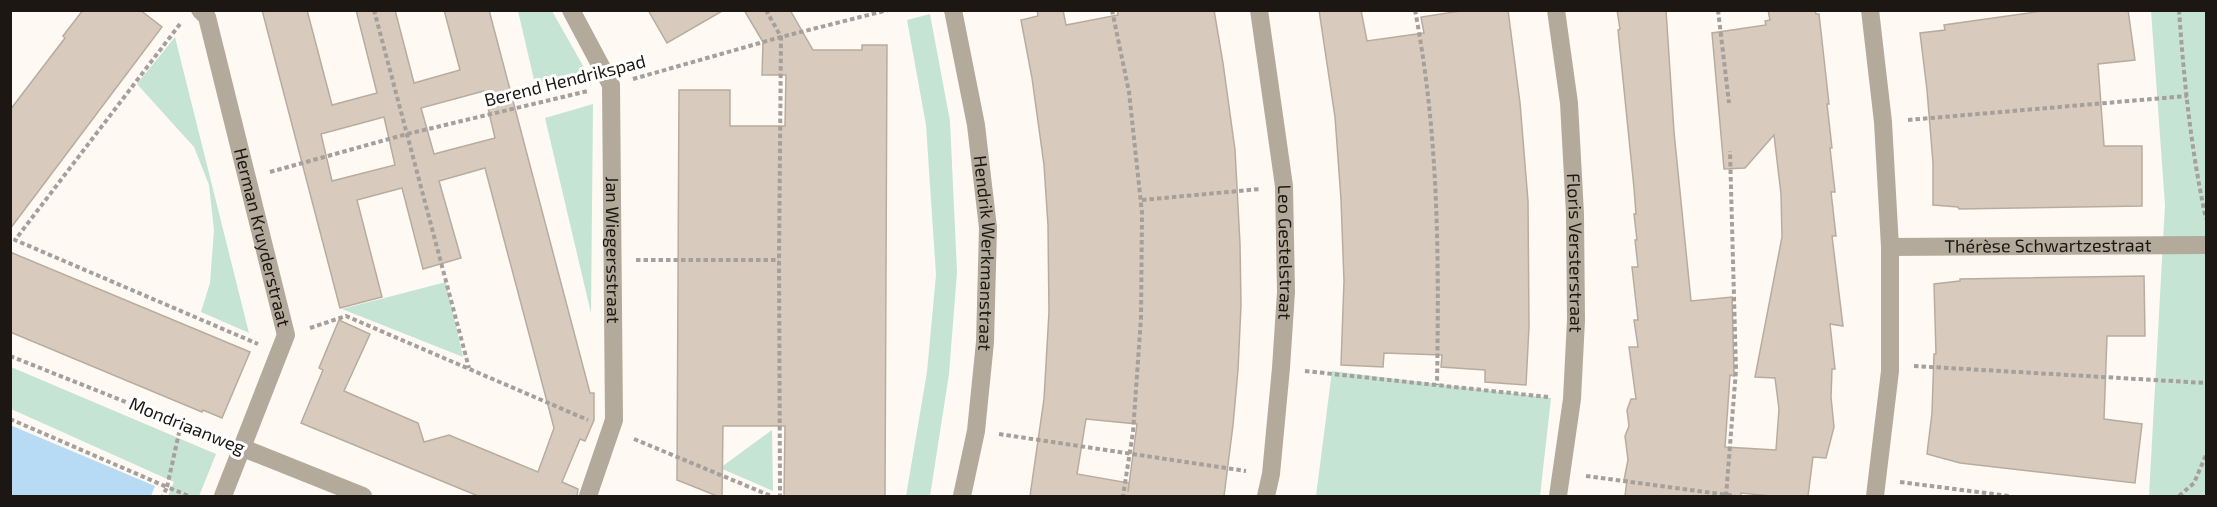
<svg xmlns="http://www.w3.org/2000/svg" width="2217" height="507" font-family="'Exo 2',sans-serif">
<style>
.green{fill:#c5e4d3}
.water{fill:#b7dbf5}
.building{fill:#d8cbbe;stroke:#b8ac9f;stroke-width:1.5;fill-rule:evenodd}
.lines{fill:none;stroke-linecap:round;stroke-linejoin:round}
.path{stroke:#a5a09b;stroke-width:4;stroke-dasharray:4.5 3;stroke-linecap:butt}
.minor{stroke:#b3aa9b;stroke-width:18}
.labels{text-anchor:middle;stroke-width:6;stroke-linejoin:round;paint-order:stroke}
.street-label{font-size:18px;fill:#1c1713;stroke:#fff}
</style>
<rect width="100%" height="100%" fill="#fef9f3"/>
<g class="green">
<path d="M518 11H552L586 71 535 84Z"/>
<path d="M2151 11H2206V496H2149L2165 205Z"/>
<path d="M930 14 950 121 957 272 949 374 930 496H906L927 372 936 275 926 125 907 20Z"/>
<path d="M175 37 249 333 201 312 210 283 214 230 209 185 194 147 137 84Z"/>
<path d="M593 104 591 313 545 118Z"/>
<path d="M446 282 463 357 342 309Z"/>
<path d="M11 367 216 454 199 496H168L174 482 11 409Z"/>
<path d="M1332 371 1551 398 1540 496H1316Z"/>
<path d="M772 430 773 491 720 468Z"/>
</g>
<path class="water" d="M10 425 155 486 151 496H11Z"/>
<g class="building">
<path d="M83 10H140L162 27 10 229V110L65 38 63 36Z"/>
<path d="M262 10H307L332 105 377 93 356 10H395L414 83 460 70 444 10H489L590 393H594V420L585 441 580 439 562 482 578 489 577 496H478L301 423 323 370 319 368 339 320 370 334 344 391 418 423 424 442 449 435 538 472 554 428 485 168 439 181 461 258 423 269 402 188 357 200 382 297 340 308ZM484 91 495 138 434 154 421 108ZM384 117 395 165 332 181 321 134Z"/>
<path d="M648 10H724L667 43Z"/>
<path d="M744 10H790L813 50H862V45H887L885 496H784L785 426H723L722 496H717L677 480 679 90H730V126H785L786 75H762L763 42Z"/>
<path d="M1037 10H1063L1066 25 1118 15 1117 10H1214L1223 63 1235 150 1240 244 1241 305 1238 370 1233 425 1224 496H1030L1044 399 1049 312 1048 225 1044 165 1032 78 1021 20 1038 16ZM1086 419 1137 424 1128 492 1129 483 1077 474Z"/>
<path d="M1319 10H1361L1367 41 1424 33 1421 17 1467 10H1508L1520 103 1528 201 1529 327 1526 385 1485 382V370L1441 367 1442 355 1384 353 1383 367 1341 365 1344 281 1341 199 1335 117Z"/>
<path d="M1617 10H1666L1674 132 1691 301 1732 297 1734 376 1730 375 1725 447 1776 450 1779 409 1775 378 1755 377 1782 237 1781 194 1774 135 1745 168 1724 169 1712 33 1766 25 1765 21 1770 20 1768 10H1815L1816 14H1819L1829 104H1827L1832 148H1830L1835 192H1831L1836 236H1832L1843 326 1830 324 1835 369H1832L1831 397 1834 427 1826 458 1813 457 1808 496H1772L1741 493V496H1625L1627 480H1624L1628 460 1625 436 1629 426 1627 410 1631 399H1636L1629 347H1638L1634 320H1638L1632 267H1638L1635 240H1637L1634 214H1636L1634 188 1618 30 1620 29Z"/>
<path d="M2049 10H2128L2135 60 2098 64 2104 146H2142V206L1959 209 1958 207 1933 205V163L1927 90 1920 33 1945 30 1944 25Z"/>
<path d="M10 252 250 352 222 418 203 410 202 412 10 332Z"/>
<path d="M2144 276 2145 336H2107L2104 419 2142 424 2135 483 1960 463 1927 454 1932 413 1934 354H1936L1934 284 1960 281V279Z"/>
</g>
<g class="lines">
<g class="path">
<path d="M374 10 469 368"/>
<path d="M766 10 781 37 779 260 780 496"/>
<path d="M1112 10 1129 92 1142 213 1141 318 1133 432 1123 496"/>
<path d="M1415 10C1439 136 1439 258 1437 385"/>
<path d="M1718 10 1729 103"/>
<path d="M2179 10C2184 81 2191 150 2206 219"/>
<path d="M180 24 15 240 258 344"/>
<path d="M633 79 781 37 888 10"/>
<path d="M1908 120 2187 96"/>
<path d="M270 172 407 134 588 91"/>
<path d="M1142 200 1260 189"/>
<path d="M636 260H779"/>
<path d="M310 328 346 316 588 420"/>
<path d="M10 356 219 439"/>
<path d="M1914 366 2206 383"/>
<path d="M1305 371 1548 397"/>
<path d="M10 419 167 487 163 496"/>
<path d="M181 424 167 487 189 496"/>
<path d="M999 434 1246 471"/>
<path d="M634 439 771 496"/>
<path d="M1586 476 1735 496"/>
<path d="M1900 482 2009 496"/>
<path d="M1726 496 1736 370 1730 151"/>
<path d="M2179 496 2194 483 2206 455"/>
</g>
<g class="minor">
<path id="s1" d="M200 10 207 17 286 335 223 496"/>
<path id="s2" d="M571 10 611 85 614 420 588 496"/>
<path id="s3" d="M953 10 976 125 988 228 985 342 976 431 962 496"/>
<path id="s4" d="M1259 10 1284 186 1286 292 1281 368 1271 474 1266 496"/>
<path id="s5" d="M1556 10 1569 103 1575 214 1576 320 1572 399 1558 496"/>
<path d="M1870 10 1883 122 1890 247V371L1875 496"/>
<path id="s6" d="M1890 247 2206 245"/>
<path d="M243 448 363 496"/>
</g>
</g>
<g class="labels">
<g class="street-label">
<text transform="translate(565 81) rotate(-14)" y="6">Berend Hendrikspad</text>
<text dy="6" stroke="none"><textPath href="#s1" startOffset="237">Herman Kruyderstraat</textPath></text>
<text dy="6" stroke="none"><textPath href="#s6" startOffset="158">Thérèse Schwartzestraat</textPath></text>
<text dy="6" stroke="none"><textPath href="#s2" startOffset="250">Jan Wiegersstraat</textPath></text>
<text dy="6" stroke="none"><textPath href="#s3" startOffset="246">Hendrik Werkmanstraat</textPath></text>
<text dy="6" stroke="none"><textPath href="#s4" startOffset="244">Leo Gestelstraat</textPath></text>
<text dy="6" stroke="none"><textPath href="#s5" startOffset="244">Floris Versterstraat</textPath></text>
<text transform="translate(187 426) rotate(22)" y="6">Mondriaanweg</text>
</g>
</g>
<rect width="2217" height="507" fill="none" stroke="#1c1713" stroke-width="24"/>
</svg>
